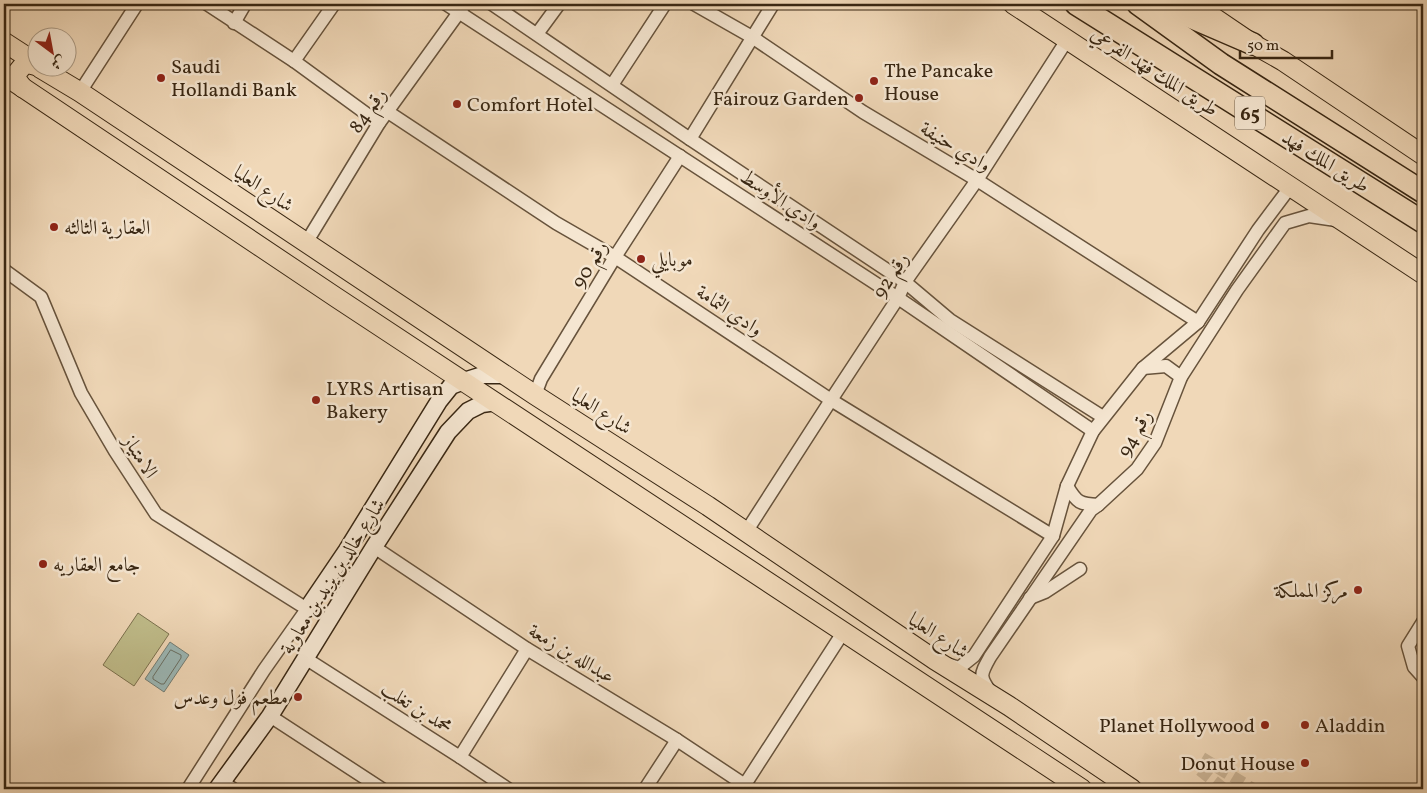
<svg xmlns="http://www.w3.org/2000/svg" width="1427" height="793" font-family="Vollkorn,Amiri,serif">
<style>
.green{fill:#c0bd8b;stroke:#7c724f}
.water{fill:#9cb8b6;stroke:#747e75}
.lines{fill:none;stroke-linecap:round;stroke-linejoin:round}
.shore{stroke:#6a7064;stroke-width:1}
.minor-tunnel{stroke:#cbb597;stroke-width:12;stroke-dasharray:12 6;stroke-linecap:butt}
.minor-casing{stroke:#67533c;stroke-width:15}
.secondary-casing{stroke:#392713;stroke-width:19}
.primary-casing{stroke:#392713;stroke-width:21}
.motorway-casing{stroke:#392713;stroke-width:24}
.minor{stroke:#f5e6d1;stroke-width:12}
.secondary{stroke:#f5e6d1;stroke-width:16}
.primary{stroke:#f0d8b8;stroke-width:19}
.motorway{stroke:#f0d8b8;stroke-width:21}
.poi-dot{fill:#8f2418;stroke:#f5e6d1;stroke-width:2}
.labels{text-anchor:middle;stroke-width:5;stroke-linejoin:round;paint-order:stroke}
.shield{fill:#f5e6d1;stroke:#71604c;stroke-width:1}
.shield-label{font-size:19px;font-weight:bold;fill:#392713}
.poi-label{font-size:20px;fill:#392713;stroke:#f5e6d1;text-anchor:start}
.street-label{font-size:20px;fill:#392713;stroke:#f5e6d1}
</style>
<rect width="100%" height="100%" fill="#f0d8b8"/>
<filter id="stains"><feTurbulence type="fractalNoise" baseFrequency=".004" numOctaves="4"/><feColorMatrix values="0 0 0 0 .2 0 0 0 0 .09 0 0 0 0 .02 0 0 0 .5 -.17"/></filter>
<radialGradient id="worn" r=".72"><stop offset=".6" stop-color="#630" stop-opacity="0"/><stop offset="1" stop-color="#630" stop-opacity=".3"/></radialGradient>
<path class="green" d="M138 613 169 634 134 686 103 665Z"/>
<path class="water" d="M170 642 189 655 164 692 145 679Z"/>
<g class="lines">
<path class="shore" d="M171 650 181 655V658L164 684H161L153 679V677Z"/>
<g class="minor-tunnel">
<path d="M1202 758 1253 789"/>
<path d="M1200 770 1224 789"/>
</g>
<g class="minor-casing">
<g id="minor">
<path d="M207 4 294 61 379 123"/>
<path d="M446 4 898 298 1093 431"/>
<path d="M492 4 690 139 905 282 950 320 1103 417"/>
<path d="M694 4 752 37 863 112 977 180 1198 322"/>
<path d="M234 23 245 4"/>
<path d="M537 34 559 4"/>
<path d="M294 61 334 4"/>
<path d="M612 85 665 4"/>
<path d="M80 92 137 4"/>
<path d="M388 112 556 223 615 257 831 400 1053 536"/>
<path d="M690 139 773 4"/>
<path d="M306 243 379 123 465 4"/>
<path d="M4 270 41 297 81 393 115 451 156 514 307 609 264 670 188 789"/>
<path d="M1143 368 1166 366 1181 377"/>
<path d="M535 395 541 379 615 257 680 156"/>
<path d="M1067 486C1077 503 1080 504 1098 505"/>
<path d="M746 532 831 400 898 298 905 282 977 180 1067 40"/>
<path d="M374 547 527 649 677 740 751 789"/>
<path d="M1030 598 1045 592 1080 569"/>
<path d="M1423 622 1408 646 1414 667 1423 677"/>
<path d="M305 658 460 757 508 789"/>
<path d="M947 664 959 668 974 656 1053 536 1067 486 1093 431 1143 368 1198 322 1258 230 1291 186"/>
<path d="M991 693C979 676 980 675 990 657L1091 510 1098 505 1137 469 1155 443 1181 377 1237 290 1285 223 1309 216 1336 220"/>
<path d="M270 716 382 789"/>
<path d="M460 757 527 649"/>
<path d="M221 781 233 789"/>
<path d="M645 789 677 740"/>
<path d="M742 789 844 631"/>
</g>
</g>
<g class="secondary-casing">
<g id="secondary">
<path d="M307 609 347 550 439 401 451 386 464 381 483 375H506"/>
<path d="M217 789 270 716 374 547 448 432 468 411 482 404 496 402"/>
</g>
</g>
<g class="primary-casing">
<g id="primary">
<path d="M1013 4 1423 274"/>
<path d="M1194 4 1253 44 1283 61 1423 155"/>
<path d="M4 42 38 64"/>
<path d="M40 68 80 92 535 395 708 506 935 660 1009 706 1132 789"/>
<path d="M4 75 337 298 1082 789"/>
<path d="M23 88 17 80 16 74 25 63 38 66"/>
</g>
</g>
<g class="motorway-casing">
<g id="motorway">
<path d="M1076 4 1423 222"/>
<path d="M1138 4 1221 64 1423 192"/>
<path d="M1164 4 1181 13 1253 44"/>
</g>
</g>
<use href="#minor" class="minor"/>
<use href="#secondary" class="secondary"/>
<use href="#primary" class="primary"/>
<use href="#motorway" class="motorway"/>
</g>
<g class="poi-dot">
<circle cx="161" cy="78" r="5"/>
<circle cx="874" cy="81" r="5"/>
<circle cx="859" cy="98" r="5"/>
<circle cx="457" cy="104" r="5"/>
<circle cx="54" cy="227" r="5"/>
<circle cx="641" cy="259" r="5"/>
<circle cx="316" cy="400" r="5"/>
<circle cx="43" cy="564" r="5"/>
<circle cx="1358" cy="590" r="5"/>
<circle cx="298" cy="697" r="5"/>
<circle cx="1265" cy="725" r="5"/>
<circle cx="1305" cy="725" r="5"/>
<circle cx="1305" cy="763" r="5"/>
</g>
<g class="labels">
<rect class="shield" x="1235" y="96.5" width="30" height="33" rx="4"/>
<g class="shield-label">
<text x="1250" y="120">65</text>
</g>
<g class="poi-label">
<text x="171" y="73">Saudi<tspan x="171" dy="23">Hollandi Bank</tspan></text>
<text x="884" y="77">The Pancake<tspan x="884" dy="23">House</tspan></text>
<text x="849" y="105" text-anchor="end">Fairouz Garden</text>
<text x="467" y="111">Comfort Hotel</text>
<text x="64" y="234">العقارية الثالثه</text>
<text x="651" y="266">موبايلي</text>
<text x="326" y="395">LYRS Artisan<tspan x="326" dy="23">Bakery</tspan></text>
<text x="53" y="571">جامع العقاريه</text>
<text x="1348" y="597" text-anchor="end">مركز المملكة</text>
<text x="288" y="704" text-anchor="end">مطعم فول وعدس</text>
<text x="1255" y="732" text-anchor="end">Planet Hollywood</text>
<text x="1315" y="732">Aladdin</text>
<text x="1295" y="770" text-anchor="end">Donut House</text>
</g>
<g class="street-label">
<text transform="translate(1155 71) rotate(33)" y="7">طريق الملك فهد الفرعي</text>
<text transform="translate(367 110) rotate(-55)" y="7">رقم 84</text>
<text transform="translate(956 146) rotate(31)" y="7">وادي حنيفة</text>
<text transform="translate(1326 161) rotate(32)" y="7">طريق الملك فهد</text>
<text transform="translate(264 188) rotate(34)" y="7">شارع العليا</text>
<text transform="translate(781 199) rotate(33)" y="7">وادي الأوسط</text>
<text transform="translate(589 264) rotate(-59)" y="7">رقم 90</text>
<text transform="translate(890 275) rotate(-58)" y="7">رقم 92</text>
<text transform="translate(730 310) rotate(34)" y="7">وادي الثمامة</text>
<text transform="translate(602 411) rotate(33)" y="7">شارع العليا</text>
<text transform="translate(1134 433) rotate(-61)" y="7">رقم 94</text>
<text transform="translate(141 456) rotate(58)" y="7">الامتياز</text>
<text transform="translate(332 576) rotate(-58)" y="7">شارع خالد بن يزيد بن معاوية</text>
<text transform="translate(939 635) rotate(33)" y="7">شارع العليا</text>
<text transform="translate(572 653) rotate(31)" y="7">عبدالله بن زمعة</text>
<text transform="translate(417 707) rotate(32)" y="7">محمد بن تغلب</text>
</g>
</g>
<rect width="1427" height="793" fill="none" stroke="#f0d8b8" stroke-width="20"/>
<rect x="5" y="5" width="1417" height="783" fill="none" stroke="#392713" stroke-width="2.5"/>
<rect x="10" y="10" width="1407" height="773" fill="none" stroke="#392713"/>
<g transform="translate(52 52) rotate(148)"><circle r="24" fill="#f5e6d1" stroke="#aa9a85"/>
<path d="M0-4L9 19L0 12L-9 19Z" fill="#8f2418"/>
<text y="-8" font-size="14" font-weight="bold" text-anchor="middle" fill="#392713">ش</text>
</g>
<path d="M1240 50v8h92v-8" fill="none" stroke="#392713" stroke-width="2.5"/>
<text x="1247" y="50" font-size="15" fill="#392713" stroke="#f5e6d1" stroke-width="4" paint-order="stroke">50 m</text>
<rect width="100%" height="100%" filter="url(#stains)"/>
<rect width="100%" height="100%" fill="url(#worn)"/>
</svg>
